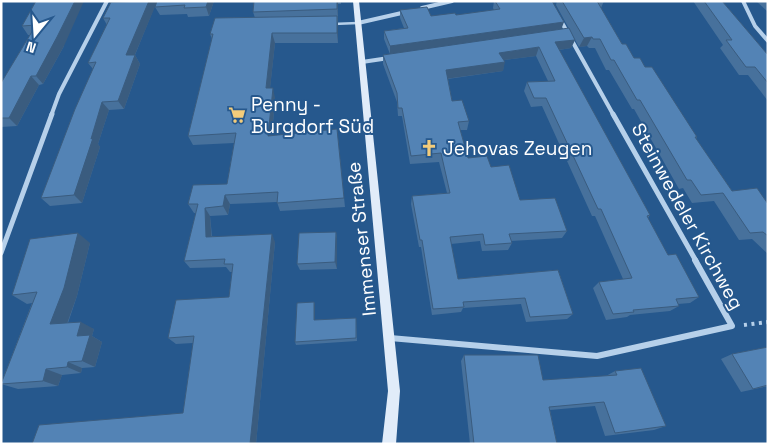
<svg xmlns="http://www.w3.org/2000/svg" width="769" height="445" font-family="'Space Grotesk',sans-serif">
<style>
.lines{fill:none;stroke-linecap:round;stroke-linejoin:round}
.path{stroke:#b6d0ea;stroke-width:4;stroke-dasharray:3 4.5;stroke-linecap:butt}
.lane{stroke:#b6d0ea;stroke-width:2.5}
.street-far2{stroke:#b6d0ea;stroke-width:4}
.street-far1{stroke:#b6d0ea;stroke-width:5}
.street{stroke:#b6d0ea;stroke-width:6}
.secondary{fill:#e1ecf9;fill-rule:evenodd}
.wall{fill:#47719c}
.shaded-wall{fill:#3a5c7f}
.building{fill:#5383b5;stroke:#3a5c7f}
.labels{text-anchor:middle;stroke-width:4;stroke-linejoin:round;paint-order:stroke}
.poi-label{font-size:19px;fill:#fff;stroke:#26588d;text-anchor:start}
.street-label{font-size:19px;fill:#fff;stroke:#26588d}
</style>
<rect width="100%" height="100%" fill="#26588d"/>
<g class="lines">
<path class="path" d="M744 325 768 322"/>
<path class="lane" d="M333 24 358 23"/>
<g class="street-far2">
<path d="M743 1 755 26 768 41"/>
<path d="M422 8 452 1"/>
<path d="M561 21 614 116"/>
<path d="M358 23 406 12"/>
<path d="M362 62 389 58"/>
<path d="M51 116 59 94 107 1"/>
</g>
<g class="street-far1">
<path d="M613 114 696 261"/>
<path d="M1 253 52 114"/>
</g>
<path class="street" d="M390 338 597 356 732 326 695 260"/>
<path class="secondary" d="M353 1H359L400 391 396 444H382L388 391Z"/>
</g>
<g class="wall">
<path d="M36 1 64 46 43 84 39 85 17 126 1 127V83L30 35H28L22 26Z"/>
<path d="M157 1H214L209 16 188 17 187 14 160 15 155 7 156 3 135 55 140 64 124 109 109 110 98 144 100 147 82 203 50 206 41 198 93 69 88 63 107 25 103 18Z"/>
<path d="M254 1H341V4H338V43H275L270 88 275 98 272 135 338 139 345 207 280 211 277 202 230 204 228 215 210 216 212 236 275 242 256 444H32L183 413 193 343 176 344 168 338 229 297 232 272H230L226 267 190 268 184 261 196 213H194L188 204 227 184 234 143 193 145 188 136 212 39 210 34 255 18 253 12Z"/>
<path d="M494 1H552L561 29 575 40 571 48 559 50 650 215 648 218 668 255 699 297 690 303 678 304 679 306 670 311 630 315 627 317 606 320 593 288 599 282 623 279 595 216H592L542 106 531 107 524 91 527 82 548 81 536 56 504 60 503 71 448 79 452 101 469 121 467 130H460L468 158 491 167 520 200 567 231 562 238 511 241 512 243 508 250 482 251 480 241 451 244 458 279 558 270 573 314 567 319 526 322 521 304 463 308 461 312 432 315 421 247H419L411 204 412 196 447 193 439 162 410 164 402 116H398L397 102 383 64V55L390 54 384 39V31L404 28 400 18V10L431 16 456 15 494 10 493 8Z"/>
<path d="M557 1H604L601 8 622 44 634 58 645 67 697 137 696 139 732 191 768 204V254L752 239 739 240 714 201 692 203 683 188 679 189 634 109H632L609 70H606L595 48H589L587 46 579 47 556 5Z"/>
<path d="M693 1H722L768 55V101L748 75H739L720 48 723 45Z"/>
<path d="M756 1H768V12Z"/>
<path d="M336 232 337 239V269L300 270 297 264Z"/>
<path d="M90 243 77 296 68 323 94 329 92 336 102 342 95 367 82 368 81 373 62 375 58 386 18 389 1 384 32 303 27 304 12 295Z"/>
<path d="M314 302 315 305V320L356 318 357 341 296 345 295 342Z"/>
<path d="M768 347V386L741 392 721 359 732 354Z"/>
<path d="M464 355 543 380 606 376 615 371 666 426 654 430 605 436 595 406 550 410 557 444H470L461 361Z"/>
</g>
<g class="shaded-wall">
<path d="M75 1H84L64 46 43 84 36 76Z"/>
<path d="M149 1H156L157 2 131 64 126 55Z"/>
<path d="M208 1H214L209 16 206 7Z"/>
<path d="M337 1H338V20Z"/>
<path d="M337 16 338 27V43L337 33Z"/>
<path d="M564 22 561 30 390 54V46Z"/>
<path d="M272 33 275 43 269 98 266 88Z"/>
<path d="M592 37 587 46 579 47 584 38Z"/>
<path d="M575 40 571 48 552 51 555 42Z"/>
<path d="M539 47 536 56 497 61 499 53Z"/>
<path d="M135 55 140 64 124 109 118 101Z"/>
<path d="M505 62 503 71 445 79 446 70Z"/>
<path d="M31 76 39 85 17 126 9 118Z"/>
<path d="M273 88 275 98 271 146 268 136Z"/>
<path d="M102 102 109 110 98 144 100 147 82 203 74 195Z"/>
<path d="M225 195 230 204 228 215 223 206Z"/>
<path d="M205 208 210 216 212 245 206 237Z"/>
<path d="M336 232 337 239V269L335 262Z"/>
<path d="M78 233 90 243 77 296 64 332 50 324Z"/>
<path d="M272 234 275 242 256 444H250Z"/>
<path d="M314 302 315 305V323L314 320Z"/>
<path d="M81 322 94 329 92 336 102 342 95 367 82 361 77 336Z"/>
<path d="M68 362 82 368 81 373 67 367Z"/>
<path d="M46 369 62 375 58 386 43 381Z"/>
</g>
<g class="building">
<path d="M36 1H75L57 37 36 76H31L9 118H1V83L36 25 22 26Z"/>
<path d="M149 1 126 55H135L118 101 102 102 91 139 93 138 74 195 41 198 75 109 96 62 88 63 110 18H103L111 2Z"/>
<path d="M157 1H208L206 7 184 8 185 5 155 7Z"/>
<path d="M254 1H337V9L253 12Z"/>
<path d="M495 1H552L564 22 390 46 384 31 408 28 400 10 427 7 431 16 455 13 456 15 500 9Z"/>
<path d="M562 1H597L622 44H626L634 58H640L645 67H652L697 137H695L732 191 757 188 768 204V236L763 232 750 233 723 193 701 195 691 180H687L640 100H637L614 60H611L600 39H593L592 37 584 38Z"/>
<path d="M704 1H722L768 55V83L755 67H746L726 40H732Z"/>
<path d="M337 16V33H272L266 88H273L268 136 337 129 344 198 277 203 278 192 225 195 223 206 205 208 206 237 272 234 250 444H32L39 425 183 413 194 336 168 338 176 300 229 297 233 264H224L225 259 184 261 198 204H188L193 185 227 184 236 133 188 136 213 34H210L215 18Z"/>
<path d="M569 28 575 40 555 42 650 215 647 216 668 255 676 254 699 297 676 299 679 306 633 310 634 312 613 314 599 282 632 278 601 209H598L546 98H534L527 82 555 81 539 47 499 53 505 62 446 70 452 101 462 100 469 121 458 122 468 158 487 156 491 167 509 165 520 200 555 198 567 231 509 234 512 243 485 245 483 234 450 237 458 279 558 270 573 314 530 317 525 298 463 302 464 307 433 309 422 240H420L412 196 450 193 441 153 411 156 402 108H398L397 93 383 55Z"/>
<path d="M336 232 335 262 297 264 299 233Z"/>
<path d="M78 233 64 288 50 324 81 322 77 336 90 335 82 361 68 362 67 367 46 369 43 381 1 384 37 292 12 295 30 239Z"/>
<path d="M314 302V320L356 318V338L295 342 297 303Z"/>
<path d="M768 347V385L753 389 732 354Z"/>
<path d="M464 355H538L543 380 617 375 615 371 641 368 666 426 615 433 604 402 549 407 557 444H474Z"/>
</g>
<defs>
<g id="supermarket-bare" transform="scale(1.35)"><path d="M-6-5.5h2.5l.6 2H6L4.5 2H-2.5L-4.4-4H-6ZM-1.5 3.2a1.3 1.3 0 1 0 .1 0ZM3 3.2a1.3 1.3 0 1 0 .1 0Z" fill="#f3cc7b" stroke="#26588d" stroke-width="2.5" paint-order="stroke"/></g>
<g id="church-bare" transform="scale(1.35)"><path d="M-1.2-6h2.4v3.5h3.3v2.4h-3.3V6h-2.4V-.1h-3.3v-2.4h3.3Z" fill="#f3cc7b" stroke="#26588d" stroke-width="2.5" paint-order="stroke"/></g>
</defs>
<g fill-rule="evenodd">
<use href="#supermarket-bare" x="237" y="115"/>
<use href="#church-bare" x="429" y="148"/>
</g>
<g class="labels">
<g class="poi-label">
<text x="251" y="111">Penny -<tspan x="251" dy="22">Burgdorf Süd</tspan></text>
<text x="443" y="155">Jehovas Zeugen</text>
</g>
<g class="street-label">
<text transform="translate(688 216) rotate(61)" y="7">Steinwedeler Kirchweg</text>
<text transform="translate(361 239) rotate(-96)" y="7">Immenser Straße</text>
</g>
</g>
<rect width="769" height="445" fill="none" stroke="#ffffff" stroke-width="5"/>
<g transform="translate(35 35) rotate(198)" stroke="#26588d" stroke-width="4" paint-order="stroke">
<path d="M0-4L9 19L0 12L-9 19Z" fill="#ffffff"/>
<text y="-8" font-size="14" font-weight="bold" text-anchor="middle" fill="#ffffff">N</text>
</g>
</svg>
